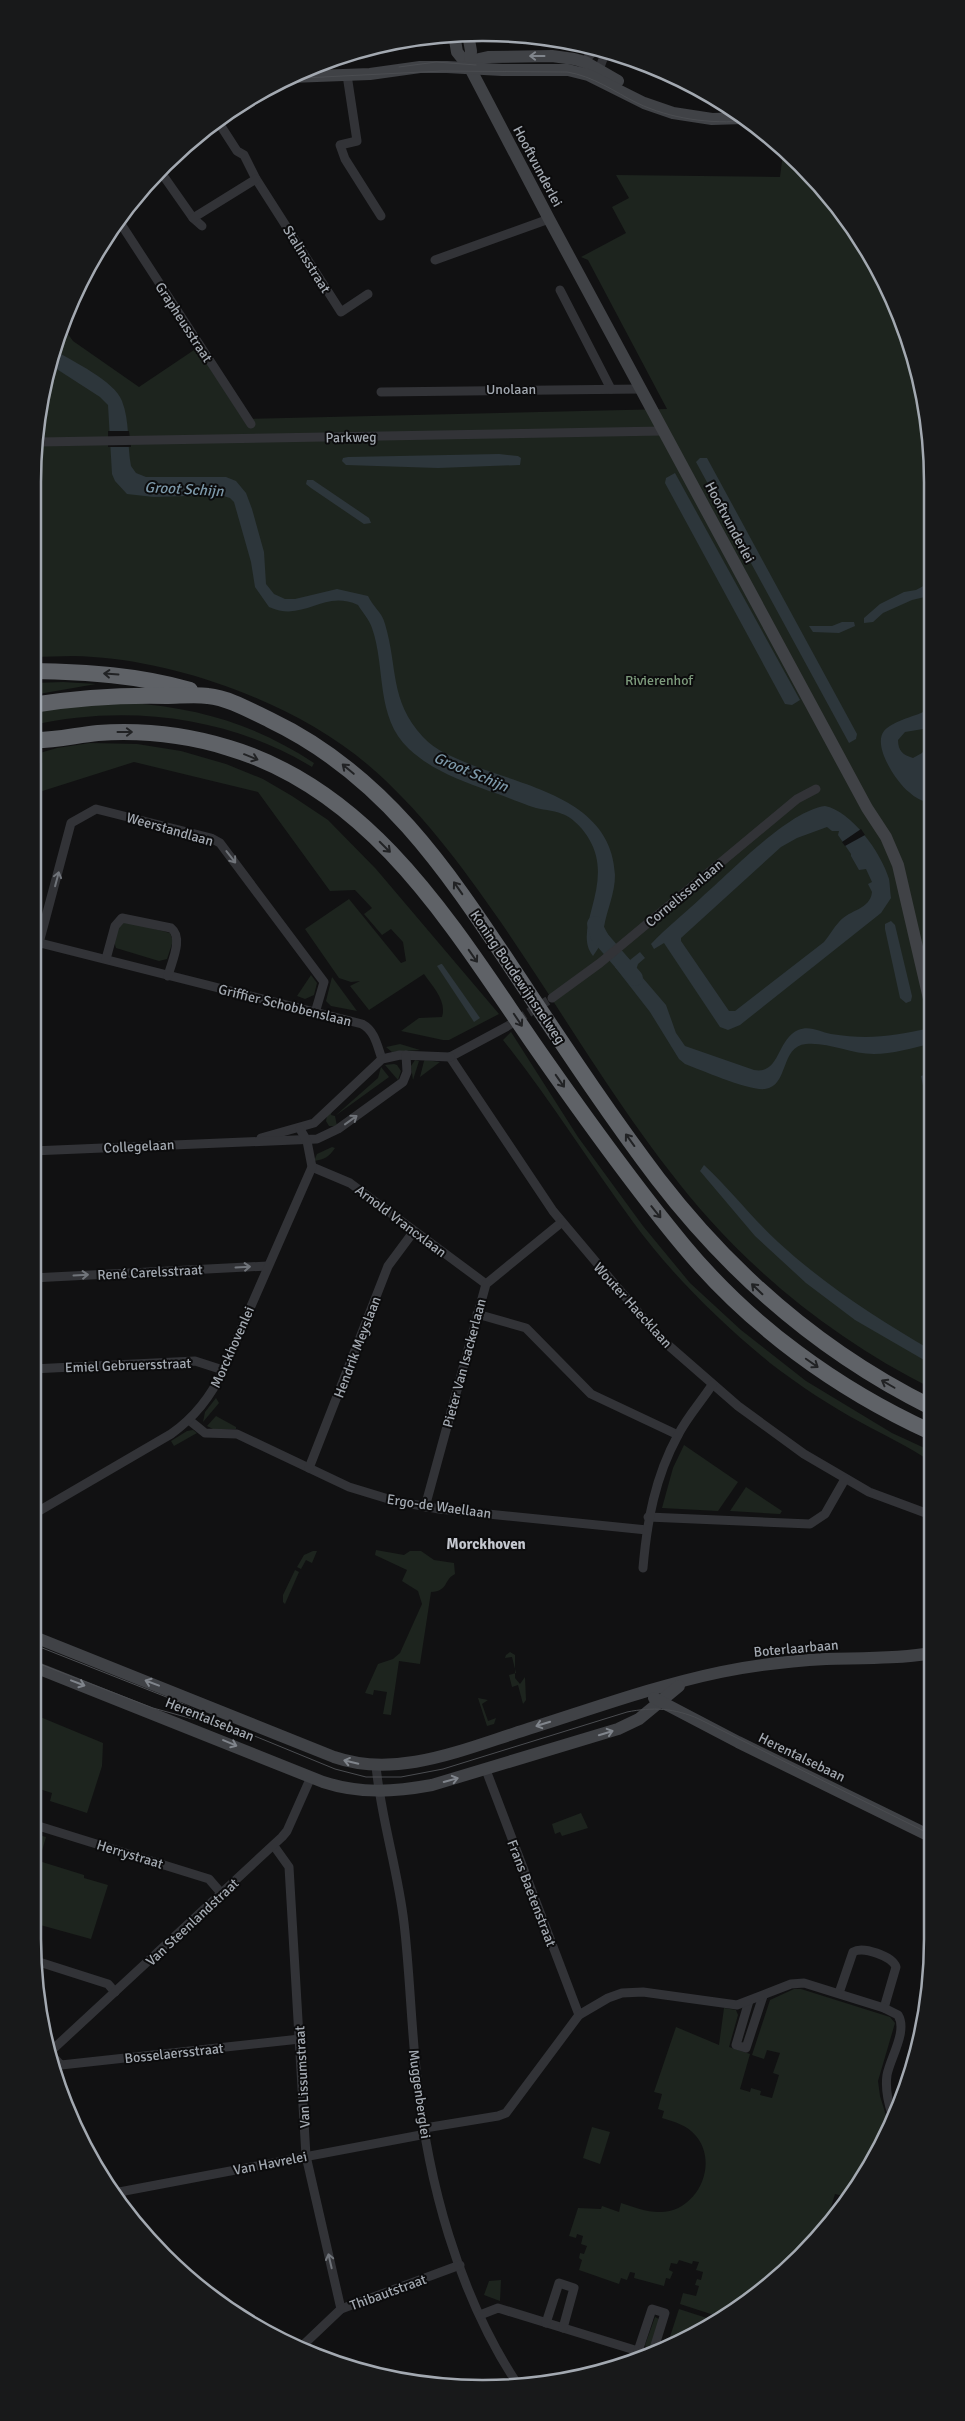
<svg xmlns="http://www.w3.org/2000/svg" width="965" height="2421" font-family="Signika,sans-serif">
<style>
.green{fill:#1d241e}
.water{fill:#2d363b;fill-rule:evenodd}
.pier{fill:#111112}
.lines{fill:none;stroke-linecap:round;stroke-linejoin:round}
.river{stroke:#2d363b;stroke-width:16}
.street-tunnel{stroke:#2e2f32;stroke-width:9;stroke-dasharray:9 4.5;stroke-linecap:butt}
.street{stroke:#323337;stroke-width:9}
.secondary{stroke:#404246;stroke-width:12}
.highway{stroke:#5f6267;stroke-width:16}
.tram{stroke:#4b4d51;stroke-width:1}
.oneway{stroke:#80858c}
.oneway2{stroke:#212224}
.oneway3{stroke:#70747a}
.labels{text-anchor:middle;stroke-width:4;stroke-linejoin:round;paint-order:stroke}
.street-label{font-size:14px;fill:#a3a9b1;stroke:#0c0c0d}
.park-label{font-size:14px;fill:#7d9b7c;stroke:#0c0c0d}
.water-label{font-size:15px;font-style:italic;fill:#7d99aa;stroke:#0c0c0d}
.neighbourhood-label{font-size:15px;font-weight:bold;fill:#c4c7ce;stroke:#0c0c0d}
.rim{fill:none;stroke:#a3a9b1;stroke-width:2.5}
</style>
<rect width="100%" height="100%" fill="#111112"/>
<g class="green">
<path d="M783 153 821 186 898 310 929 423 931 1388C848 1346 772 1289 710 1220 629 1129 569 1021 500 921 461 865 420 809 367 764 297 705 184 663 93 657 73 655 53 657 33 657V483L56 338 62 326 73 341 139 387 197 348 243 419 667 409 588 260 581 257 626 233 612 207 629 198 616 175 780 177Z"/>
<path d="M63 682 96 684 33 695V683Z"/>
<path d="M131 703C200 708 256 725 314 763L312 767C229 716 126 704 33 725V713L65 707Z"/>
<path d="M90 743 137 744 181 751 226 764 263 779 292 796 328 820 376 869 499 1014 449 1040H443L401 1031 419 1018 442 1017C447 1001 433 987 424 974L369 1010 350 986 360 981 351 982 339 978 305 929 349 899 401 963 406 961 403 942 391 929 382 935 364 914 372 908 355 890 330 891 258 792 134 762 33 794V755L57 748Z"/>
<path d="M128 922 170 933 173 941 167 959 159 961 116 948C113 941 116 929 121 923Z"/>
<path d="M311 975 317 983 314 995 305 999 297 996Z"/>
<path d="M332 977 357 1011 331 1006 326 1001Z"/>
<path d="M511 1032 578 1137 643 1226 690 1283 741 1330 806 1381 892 1433 931 1451V1462C907 1445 887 1437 862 1423 830 1406 799 1385 770 1363 720 1322 671 1274 633 1222 589 1162 549 1098 503 1040Z"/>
<path d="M400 1044 420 1050 392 1052 386 1047Z"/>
<path d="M415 1060 419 1061 413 1080 411 1066Z"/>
<path d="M425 1060 440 1062 420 1077 424 1061Z"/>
<path d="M394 1064 397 1065 401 1071 398 1080 385 1065Z"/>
<path d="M381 1067 389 1077 335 1116 337 1126H329L326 1121 327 1116 332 1110 331 1115 335 1116 378 1078Z"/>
<path d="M332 1147 335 1148C329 1157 325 1159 314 1161L317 1154Z"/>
<path d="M216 1398 219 1403 203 1422 205 1412Z"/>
<path d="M216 1416 236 1427V1429H213L207 1426Z"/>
<path d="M193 1430 197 1433 174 1446 171 1441 187 1431Z"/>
<path d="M684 1445 738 1482 718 1511 662 1508 673 1468Z"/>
<path d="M746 1487 782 1511 780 1514 730 1511Z"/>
<path d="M376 1550 404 1555 410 1551H421L434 1560 454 1563 455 1574C443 1580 449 1591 431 1592L420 1664 399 1661 391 1715 383 1714 387 1692 374 1690 373 1695 365 1693 378 1664 393 1659 400 1653 422 1604 418 1591 402 1581 407 1570 375 1555Z"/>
<path d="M313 1551H317L312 1563 306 1560 301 1569 297 1567 304 1555Z"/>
<path d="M295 1570 299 1572 285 1604 283 1602V1595Z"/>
<path d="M510 1652 515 1655V1678L520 1684 525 1677 526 1700 523 1704 518 1685 512 1687 509 1675 516 1673 512 1657 505 1658 506 1655Z"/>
<path d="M478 1698 488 1700 482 1704 488 1721 496 1718 494 1724 487 1726Z"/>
<path d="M33 1714 103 1743 102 1766 87 1813 50 1801 52 1793 33 1787 37 1728 33 1727Z"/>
<path d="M581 1813 588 1828 562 1836 560 1832 555 1834 552 1824Z"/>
<path d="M32 1833 46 1837 39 1861 84 1875V1878L108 1885 91 1939 33 1923Z"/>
<path d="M794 1989H801L890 2017 895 2023 878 2081 880 2096 888 2122 848 2197 835 2194 825 2226 732 2313 723 2318 680 2304 683 2293 696 2296 699 2286 695 2285 697 2279 701 2280 703 2272 696 2270 699 2262 693 2261 692 2264 679 2260 677 2264 671 2263 669 2270 673 2272 670 2279 666 2278 664 2286 634 2278 635 2273 630 2272 627 2280 621 2278 619 2284 579 2270 582 2260 579 2258 580 2253 584 2254 587 2246 581 2244 583 2236 577 2234 576 2238 569 2236 578 2208 601 2209 602 2206 619 2212 621 2203C633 2207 646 2212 659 2212 696 2213 720 2165 696 2136 687 2125 675 2122 662 2118L664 2111 658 2109 662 2094 654 2092 676 2027 719 2045 724 2008 736 2010 738 2015 729 2047 750 2054 740 2089 750 2092 751 2088 761 2091 760 2095 772 2098 779 2075 773 2073 780 2053 767 2050 764 2059 752 2055 770 2000Z"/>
<path d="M592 2127 610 2132 600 2164 583 2158Z"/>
<path d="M501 2280 500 2301 484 2295 489 2281Z"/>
<path d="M679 2309 716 2321 670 2346H667Z"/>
<path d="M655 2317 659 2319 651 2348 647 2349 645 2345Z"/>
</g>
<g class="water">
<path d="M54 350C72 361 115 381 122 401 130 421 127 445 131 466L136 473 146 477H226L236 481 246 493 252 509 264 552 266 584 274 594 285 599H295L337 589 368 596C373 607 382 612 385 624 398 667 389 700 423 737 436 751 455 758 472 765 528 787 612 800 615 875 615 894 607 909 604 927L610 938 599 947 593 956C571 929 616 884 589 839 584 830 575 820 565 815 557 811 545 810 536 808 520 803 505 796 489 791 460 780 433 771 409 749 375 717 386 668 372 628 369 619 363 613 358 605 322 589 305 623 269 607L255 587 251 562 234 502 230 498 220 495 154 497 127 494 115 481 112 474 108 405 100 397 52 366Z"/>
<path d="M499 454 518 456 521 458 520 465 438 468 346 465 342 461 343 458 348 457Z"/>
<path d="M700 458H707L857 734 856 739 849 743 696 462Z"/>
<path d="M675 473 800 700 792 705 785 704 665 483 666 478Z"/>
<path d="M307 480H313L369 518 371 523 364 524 311 488 306 484Z"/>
<path d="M929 583V596L912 600 883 613 873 622 864 623V618L880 604 904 592 916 590Z"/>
<path d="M842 622H854L855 626 839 633 813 632 809 626H832Z"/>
<path d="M929 709V728L905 732 898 740C898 751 903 755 913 758L922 753 929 744 930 803C922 801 915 798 909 792 897 783 872 746 884 731 895 719 916 717 929 709Z"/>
<path d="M825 806C851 811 881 852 889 879 890 885 890 892 891 898L881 913 740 1025 728 1030 720 1027 664 943 654 949 651 944C667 927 685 913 702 897 731 872 788 811 825 806ZM827 827 832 831H839L838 835 851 854V856L859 870 866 869 872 882 868 884 872 892C870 910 850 909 839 922 833 928 830 935 824 942L735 1011H729L681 941V938L781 847 797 838Z"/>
<path d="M891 921 895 925 912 996 911 1001 906 1003 900 998 885 929V924Z"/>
<path d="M640 952 645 958 638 964 636 970 666 1005 676 1033 685 1046 754 1070C780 1075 777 1039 798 1030 810 1025 820 1032 831 1034 870 1040 892 1036 930 1028V1044C912 1048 892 1054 874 1054 851 1054 828 1042 806 1044 780 1046 789 1086 765 1089 749 1091 701 1070 685 1064L679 1059 650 1012 615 967 627 957 630 960Z"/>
<path d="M441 964H442L480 1018 474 1022 437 966Z"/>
<path d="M930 1073V1119L921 1076Z"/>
<path d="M704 1165C730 1189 752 1218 778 1242 825 1285 876 1318 931 1350V1364L855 1320 806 1283 755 1236 700 1171Z"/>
</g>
<g class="pier">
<path d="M108 431H129L131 447H108Z"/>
<path d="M861 829 865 835 845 846 842 842Z"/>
</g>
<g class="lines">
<path class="river" d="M595 924 598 935 635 978"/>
<path class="street-tunnel" d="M506 1027 552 998"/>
<g class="street">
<path d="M583 67 588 57 596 49"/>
<path d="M347 75 357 141 340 145 345 159 381 216"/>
<path d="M597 75 606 51"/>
<path d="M217 120 237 151 244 155 256 179 341 312 368 294"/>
<path d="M160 171 193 218 202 226"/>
<path d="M193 218 256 179"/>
<path d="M119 221 251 424"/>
<path d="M435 260 549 219"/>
<path d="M560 290 611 389"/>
<path d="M381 392 641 389"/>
<path d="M39 442 663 431"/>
<path d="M32 934 40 943"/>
<path d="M32 945 40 943 362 1024C375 1031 377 1045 382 1059"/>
<path d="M106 959 115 926 122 918 171 928C184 938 171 963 168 976"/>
<path d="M32 969 71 823 96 809 211 838 220 843 324 982 315 1013"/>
<path d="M552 998 600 963 797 799 816 789"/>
<path d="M450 1057 553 1211 660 1338 738 1406 804 1454 869 1492 931 1515"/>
<path d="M450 1057 506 1027"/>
<path d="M261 1138 314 1123 382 1059 400 1055 450 1057"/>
<path d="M32 1151 317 1139 338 1129 403 1082 407 1072 406 1055"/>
<path d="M312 1167 350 1183 486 1284"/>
<path d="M32 1278 268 1266"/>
<path d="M477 1314 526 1328 591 1394 678 1435"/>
<path d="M32 1369 195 1361 223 1370"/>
<path d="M189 1420 205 1433 237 1434 349 1487 395 1501 439 1509 647 1530"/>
<path d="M309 1468 388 1266 414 1231"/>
<path d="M425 1507 486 1284 562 1222"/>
<path d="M32 1515 171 1434C195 1417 211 1397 223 1370L312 1167 307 1141 300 1129"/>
<path d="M648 1517 810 1524 825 1514 845 1479"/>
<path d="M643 1568C647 1521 655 1477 678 1435 687 1417 701 1402 712 1385"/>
<path d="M376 1766C381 1819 398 1870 404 1923 410 1974 411 2026 417 2078 428 2182 458 2293 516 2382"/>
<path d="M486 1770 579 2015"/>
<path d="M32 1824 209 1879 222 1894"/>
<path d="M274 1846 289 1867 306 2156 341 2309"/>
<path d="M36 1961 108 1984 115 1992"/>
<path d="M839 1993 853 1952C863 1946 892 1956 896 1967L884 2008"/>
<path d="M749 2001 736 2045 746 2048 763 1996"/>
<path d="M51 2051 282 1837 287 1831 311 1777"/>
<path d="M52 2056 61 2065 300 2039"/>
<path d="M425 2128 498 2116 506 2113 579 2015 608 1998 622 1993 643 1992 737 2005 791 1984 804 1983 884 2008 898 2015C908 2031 890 2058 887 2075 885 2089 888 2102 892 2114"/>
<path d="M120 2192 124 2206"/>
<path d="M114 2193 426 2134"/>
<path d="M480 2315 498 2308 638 2351 648 2356"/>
<path d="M546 2323 559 2283 574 2288 563 2328"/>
<path d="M300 2348 341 2309 460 2265"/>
<path d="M638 2351 652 2309 665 2313 652 2355"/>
</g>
<g class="secondary">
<path d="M454 34 457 52 470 68 549 219 867 808 886 837 898 865 930 1003"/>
<path d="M468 34 471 51 470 68"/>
<path d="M470 68 479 59 488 57 552 56 574 59 585 62 618 81"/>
<path d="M290 77 370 74 420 67H447L502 70H568L588 75 644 103 673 113 712 119 744 118"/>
<path d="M32 1636 334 1757C397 1779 464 1749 525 1730 589 1710 654 1686 721 1672 755 1665 791 1661 826 1659 861 1658 897 1659 932 1653"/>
<path d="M32 1666 323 1782C360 1794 394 1792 432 1785L618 1729 639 1719 679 1686"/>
<path d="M654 1698 738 1742 932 1837"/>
</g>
<g class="highway">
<path d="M32 671C87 672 138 675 190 690"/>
<path d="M32 705C77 698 120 695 166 696 179 696 195 694 208 696 229 698 251 711 270 720 385 775 448 872 516 974 562 1043 608 1113 658 1179 732 1275 822 1353 931 1407"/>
<path d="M32 740C54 741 76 735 98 733 142 730 187 735 229 748 373 791 453 927 533 1043 581 1112 630 1181 683 1245 750 1326 837 1389 931 1432"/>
</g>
<g class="tram">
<path d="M399 67 436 62 476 65"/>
<path d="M283 79 442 71 567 72C593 76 615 92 637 103 671 119 710 124 747 121"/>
<path d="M32 1644 179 1702 218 1721 335 1769 366 1777H401L443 1769 627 1712C652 1707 675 1708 699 1719L932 1835"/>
<path d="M32 1661 153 1708 211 1724"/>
</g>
</g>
<defs><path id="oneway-shaft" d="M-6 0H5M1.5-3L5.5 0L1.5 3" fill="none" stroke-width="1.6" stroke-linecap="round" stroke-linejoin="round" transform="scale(1.25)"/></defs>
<g class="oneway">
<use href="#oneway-shaft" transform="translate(537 56) rotate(180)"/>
<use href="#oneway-shaft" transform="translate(78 1683) rotate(21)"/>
<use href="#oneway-shaft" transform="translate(152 1683) rotate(-159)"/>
<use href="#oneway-shaft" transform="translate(543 1724) rotate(163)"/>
<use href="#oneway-shaft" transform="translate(606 1733) rotate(-17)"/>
<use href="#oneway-shaft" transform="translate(230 1743) rotate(23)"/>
<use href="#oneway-shaft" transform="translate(351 1762) rotate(-167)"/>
<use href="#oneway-shaft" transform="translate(451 1780) rotate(-15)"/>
</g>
<g class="oneway2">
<use href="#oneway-shaft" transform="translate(111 674) rotate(-176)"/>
<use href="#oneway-shaft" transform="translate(125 732)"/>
<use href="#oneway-shaft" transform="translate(251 757) rotate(22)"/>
<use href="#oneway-shaft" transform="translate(348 769) rotate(-140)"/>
<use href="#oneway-shaft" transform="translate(385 847) rotate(45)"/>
<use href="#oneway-shaft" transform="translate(458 888) rotate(-125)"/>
<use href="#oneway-shaft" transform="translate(473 956) rotate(55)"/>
<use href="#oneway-shaft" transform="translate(518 1020) rotate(56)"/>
<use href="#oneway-shaft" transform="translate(560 1081) rotate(55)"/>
<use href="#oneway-shaft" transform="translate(630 1140) rotate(-126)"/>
<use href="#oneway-shaft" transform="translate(656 1212) rotate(51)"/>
<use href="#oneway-shaft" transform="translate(757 1289) rotate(-136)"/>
<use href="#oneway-shaft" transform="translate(812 1363) rotate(35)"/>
<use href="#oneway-shaft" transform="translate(888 1384) rotate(-150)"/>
</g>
<g class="oneway3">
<use href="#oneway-shaft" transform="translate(231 857) rotate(52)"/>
<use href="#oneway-shaft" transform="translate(57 879) rotate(-75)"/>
<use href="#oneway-shaft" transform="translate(351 1120) rotate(-36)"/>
<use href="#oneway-shaft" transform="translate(243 1267) rotate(-3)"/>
<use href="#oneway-shaft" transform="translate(81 1275) rotate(-3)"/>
<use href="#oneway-shaft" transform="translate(330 2261) rotate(-103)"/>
</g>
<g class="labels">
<g class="street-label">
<text transform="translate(538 166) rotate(62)" y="5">Hooftvunderlei</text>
<text transform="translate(307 259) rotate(58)" y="5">Stalinsstraat</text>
<text transform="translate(184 322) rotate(57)" y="5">Grapheusstraat</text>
<text x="511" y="394">Unolaan</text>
<text transform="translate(351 437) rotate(-1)" y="5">Parkweg</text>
<text transform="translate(730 522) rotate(62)" y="5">Hooftvunderlei</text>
<text transform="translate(170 829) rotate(16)" y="5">Weerstandlaan</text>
<text transform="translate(684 893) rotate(-40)" y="5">Cornelissenlaan</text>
<text transform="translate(518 977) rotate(56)" y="5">Koning Boudewijnsnelweg</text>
<text transform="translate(285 1005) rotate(14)" y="5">Griffier Schobbenslaan</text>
<text transform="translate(139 1146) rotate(-3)" y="5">Collegelaan</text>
<text transform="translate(401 1221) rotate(37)" y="5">Arnold Vrancxlaan</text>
<text transform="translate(150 1272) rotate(-3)" y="5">René Carelsstraat</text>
<text transform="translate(633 1305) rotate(48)" y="5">Wouter Haecklaan</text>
<text transform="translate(232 1347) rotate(-66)" y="5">Morckhovenlei</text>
<text transform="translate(357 1347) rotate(-69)" y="5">Hendrik Meyslaan</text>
<text transform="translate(464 1363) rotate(-75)" y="5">Pieter Van Isackerlaan</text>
<text transform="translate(128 1365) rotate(-2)" y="5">Emiel Gebruersstraat</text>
<text transform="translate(439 1506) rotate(8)" y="5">Ergo-de Waellaan</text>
<text transform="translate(796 1648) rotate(-5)" y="5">Boterlaarbaan</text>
<text transform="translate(210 1719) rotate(22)" y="5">Herentalsebaan</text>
<text transform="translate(802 1757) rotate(26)" y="5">Herentalsebaan</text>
<text transform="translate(130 1854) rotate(17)" y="5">Herrystraat</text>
<text transform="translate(532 1893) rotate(69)" y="5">Frans Baetenstraat</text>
<text transform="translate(192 1922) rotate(-43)" y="5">Van Steenlandstraat</text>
<text transform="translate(174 2053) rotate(-6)" y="5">Bosselaersstraat</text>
<text transform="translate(302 2077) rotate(-93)" y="5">Van Lissumstraat</text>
<text transform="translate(420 2094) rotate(82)" y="5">Muggenberglei</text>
<text transform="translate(270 2163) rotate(-11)" y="5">Van Havrelei</text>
<text transform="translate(388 2292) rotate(-20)" y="5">Thibautstraat</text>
</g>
<g class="park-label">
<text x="659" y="685">Rivierenhof</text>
</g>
<g class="water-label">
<text transform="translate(184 489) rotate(3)" y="5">Groot Schijn</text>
<text transform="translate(471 772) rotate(23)" y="5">Groot Schijn</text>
</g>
<g class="neighbourhood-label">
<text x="486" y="1549">Morckhoven</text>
</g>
</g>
<path d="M0 0H965V2421H0ZM482 41H483A441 441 0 0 1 924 482V1939A441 441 0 0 1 483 2380H482A441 441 0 0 1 41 1939V482A441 441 0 0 1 482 41Z" fill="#18191a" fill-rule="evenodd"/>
<path class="rim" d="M482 41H483A441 441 0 0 1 924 482V1939A441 441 0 0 1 483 2380H482A441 441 0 0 1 41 1939V482A441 441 0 0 1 482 41Z"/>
</svg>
